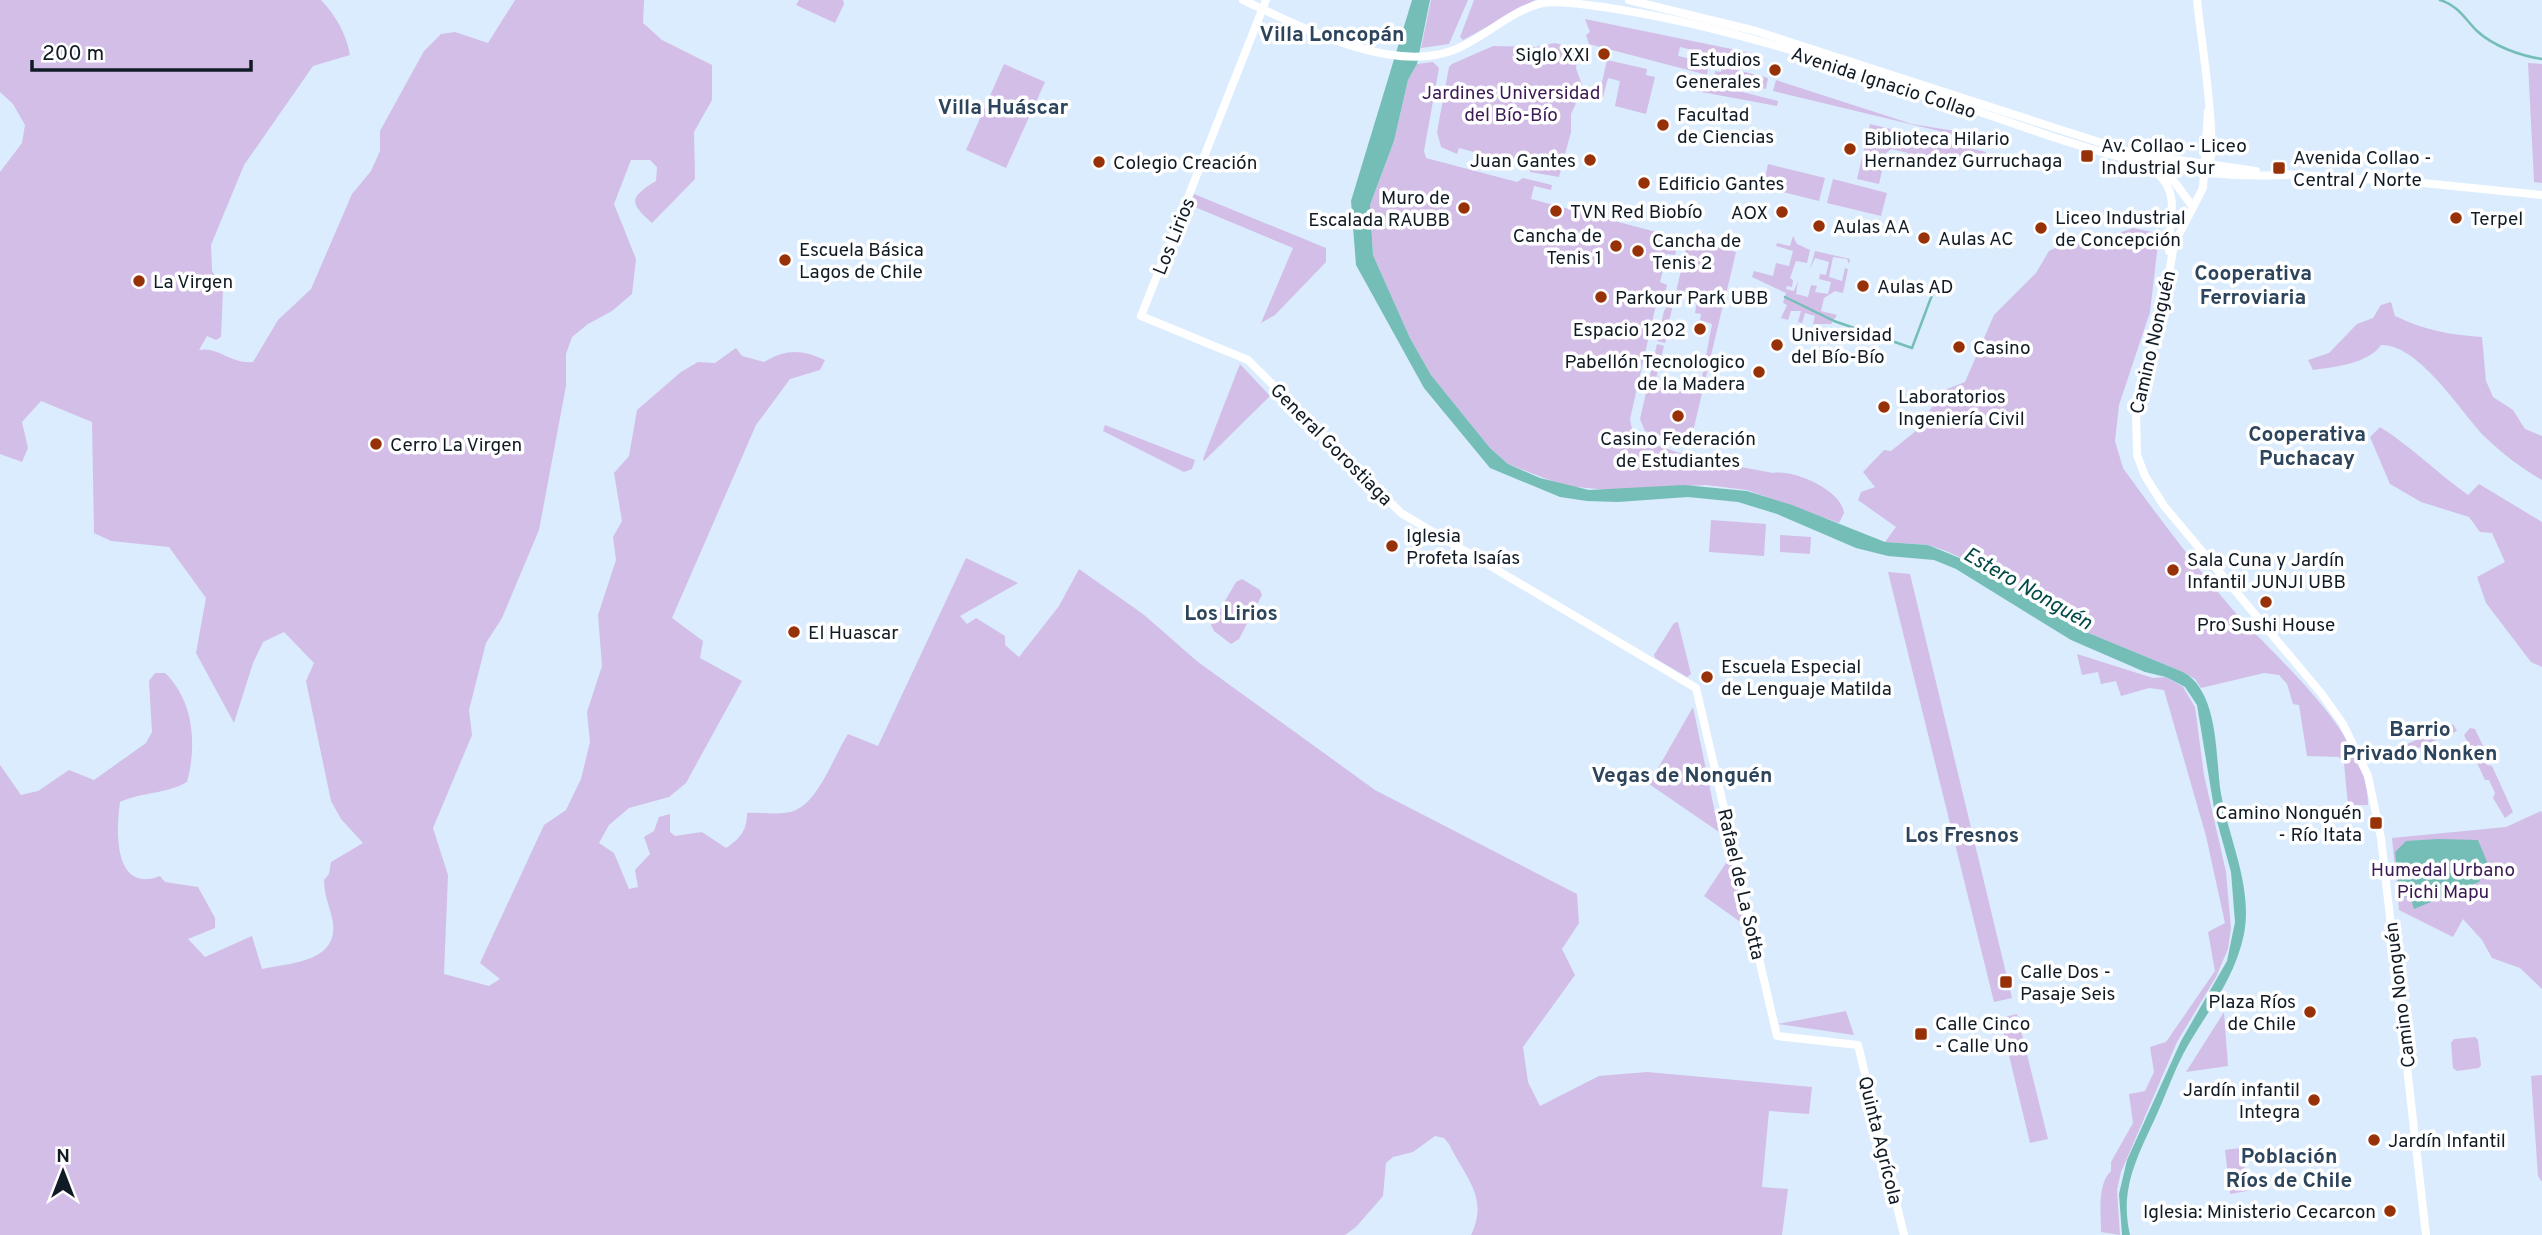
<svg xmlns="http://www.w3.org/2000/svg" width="2542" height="1235" font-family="Overpass,sans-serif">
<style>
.green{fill:#d3bee8}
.water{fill:#75beb7}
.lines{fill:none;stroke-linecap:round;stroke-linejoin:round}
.stream{stroke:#75beb7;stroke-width:2.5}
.secondary{stroke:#fff;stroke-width:8}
.poi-dot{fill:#973108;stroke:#fff;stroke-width:2.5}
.labels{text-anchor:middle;stroke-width:7;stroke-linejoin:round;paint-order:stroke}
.poi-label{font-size:19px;fill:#111b25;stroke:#fff;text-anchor:start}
.street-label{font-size:19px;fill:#111b25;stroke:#fff}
.park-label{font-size:19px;fill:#3c1a55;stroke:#fff}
.neighbourhood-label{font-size:21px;font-weight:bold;fill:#2d455c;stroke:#fff}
.water-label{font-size:21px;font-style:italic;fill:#034945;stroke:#fff}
</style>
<rect width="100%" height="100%" fill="#daecfd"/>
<g class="green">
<path d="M0 0H321C336 16 346 33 350 55L313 66 244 165 211 245 212 271 223 290 221 337 216 340 207 336 199 350C218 346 232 365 253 362L278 320 311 289 352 194 371 171 380 151V131L424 51 441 34 455 32 488 43 515 0H644L643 23 662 40 712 65V100L694 132 695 179 652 223C628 202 630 197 656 181L657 167 650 160H631L614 204 636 259 632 294 612 311 588 324 572 337 566 354V386L539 530 502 618 486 643 469 710 472 735 433 828 448 875 444 974 489 986 500 979 480 963 544 825 566 810 581 779 590 742 587 712 602 666 598 615 616 560 613 537 622 521 614 473 629 456 637 410 681 372 698 362 715 363 736 348 742 356 764 362C786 349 801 349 825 360L820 370 790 379 756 425 672 618 703 641 700 658 742 681 686 783 669 797 629 808 609 825 599 843 614 853 629 889 638 887 635 870 650 854 644 837 654 831 659 817 670 814V832L675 836 702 832 726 848C741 838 747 830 747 813 762 812 783 816 796 810 819 800 834 756 848 734L878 746 966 558 1018 583 960 616 967 624 976 618 1005 636V645L1019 657 1059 606 1079 569 1143 614 1198 662 1375 790 1577 894 1579 923 1562 949 1575 975 1523 1047 1528 1082 1540 1106 1599 1076 1647 1072 1812 1087 1809 1114 1769 1111 1762 1187 1788 1189 1782 1235H1471C1489 1197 1466 1179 1449 1144L1444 1138 1435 1136 1413 1152 1393 1157 1386 1163 1383 1196 1356 1227 1345 1235H0V765L21 795 38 791 69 770 94 780 146 743 152 732 149 681 155 673H165C194 701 197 745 187 782 166 794 142 792 120 802 116 830 113 894 160 876L165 882 198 887 215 918V928L188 939 205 957 252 936 262 969C291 963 342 962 332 918 329 905 324 894 324 880L329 874 331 862 363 843 341 819 331 801 306 681 314 663 284 632 263 642 253 663 234 723 196 653 206 598 169 547 111 541 94 533 92 422 41 401 22 422 28 448 22 462 0 454V172L22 143 25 125 13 104 0 92Z"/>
<path d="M799 0H843L844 4 835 23 796 5Z"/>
<path d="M1431 0H1468L1449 44 1421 48Z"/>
<path d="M1474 0H1535L1463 40 1460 37Z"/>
<path d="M1585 19 1751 53 1750 64 1680 47 1678 56 1704 62 1702 68 1708 69 1707 75 1589 44 1586 35 1590 32Z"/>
<path d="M1555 43 1579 50 1576 68 1583 88 1571 114V132L1559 177 1530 172 1531 167 1459 148 1457 154 1441 147 1437 132 1449 67 1452 64 1493 46 1535 47Z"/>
<path d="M1607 60 1647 69 1646 75 1655 77 1646 114 1615 106 1620 81 1608 78 1603 97 1599 96Z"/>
<path d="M1433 62 1439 68 1424 151 1426 158 1517 182 1523 178 1552 185 1551 190 1534 186 1531 199 1679 238 1675 255 1667 254 1660 282 1667 285 1665 294 1656 305 1630 419 1632 429 1641 440 1698 459 1773 473C1793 469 1842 490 1844 513L1839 523 1747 490 1706 485 1609 490 1565 486 1508 464 1490 448 1431 375 1410 338 1373 255 1370 205 1394 141 1408 80 1417 64Z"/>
<path d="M2528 63 2542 64V183L2534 182Z"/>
<path d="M1004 64 1045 82 1006 168 966 150Z"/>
<path d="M1722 66 1768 78 1766 89 1714 76 1715 71 1721 72Z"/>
<path d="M1776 80 1912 124 1991 137 1989 143 1773 91Z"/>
<path d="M1699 81 1778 101 1777 106 1696 91Z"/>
<path d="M1870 124 1986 152 1981 167 1975 166V161L1959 157 1942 164 1925 160 1923 164 1907 160 1908 153 1891 149 1886 153 1879 184 1857 179Z"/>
<path d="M1768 164 1825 178 1819 201 1763 187Z"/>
<path d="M1833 179 1887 193 1881 216 1827 203Z"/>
<path d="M1194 194 1326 248V262L1275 315 1261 323 1293 248 1190 205Z"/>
<path d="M2133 228 2157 233 2158 244 2150 312 2119 405 2115 441 2123 468C2156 514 2191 560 2227 603 2271 655 2369 732 2368 805H2348L2344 763 2339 757 2307 756 2299 705 2293 704 2287 684 2279 675 2264 673 2201 688 2195 679 2183 672 2074 627 1979 566 1946 551 1928 545 1885 542 1896 527 1858 500 1861 492 1875 487 1863 472 1884 450 1891 451 1917 430 1942 391 1965 382 1994 315 2036 273 2049 251 2067 242 2083 243 2107 251 2113 235Z"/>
<path d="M1793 236 1797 244 1810 250 1807 263 1796 261 1790 278 1793 280 1792 287 1787 286 1786 289 1794 291 1798 281 1796 294 1808 297 1811 285 1817 286 1815 292 1828 294 1831 282 1819 279 1820 274 1826 275 1829 262 1815 258 1810 269 1815 251 1850 259 1849 264 1847 259 1833 257 1829 277 1842 281 1845 268 1848 269 1843 293 1835 291 1824 298 1821 311 1837 315 1831 324H1813L1815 316 1805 313 1802 323 1798 322 1801 311H1791L1788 320 1781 318 1787 305 1783 303 1786 293 1752 277 1754 271 1773 276 1776 263 1789 266 1793 251 1776 246 1777 243 1790 246Z"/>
<path d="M1688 240 1736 252 1724 303 1700 298 1723 305 1690 444 1645 431 1640 419 1657 344 1664 346 1655 383 1699 393 1712 324 1700 320 1701 314 1695 313 1697 301 1675 296 1669 322 1666 321 1664 329 1668 330 1665 343 1657 341 1664 311 1676 292Z"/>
<path d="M2391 302 2395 316C2424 330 2450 335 2482 337L2486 381 2493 397 2513 410 2525 429 2542 436V480C2521 468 2503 454 2485 437 2460 411 2419 344 2381 345 2368 364 2334 367 2313 370L2308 360 2329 353 2357 324 2373 318 2381 305Z"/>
<path d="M1240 364 1270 396 1204 461 1203 459Z"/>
<path d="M1105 425 1195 460 1192 469 1184 472 1103 431Z"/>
<path d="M2380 427C2412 447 2437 473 2468 495L2479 484 2542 522V667L2531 662 2486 603 2477 577 2505 562 2492 533 2480 532 2469 517 2421 502 2390 484 2370 437Z"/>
<path d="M1711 520 1766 524 1764 556 1709 552Z"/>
<path d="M1780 535 1811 537 1810 554 1780 552Z"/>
<path d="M1888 572 1910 574 2012 998 1994 1002Z"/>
<path d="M1242 579 1260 590 1262 595 1239 639 1231 644 1214 631 1211 625 1236 582Z"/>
<path d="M1678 622 1691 674 1687 677 1655 658 1654 655 1674 623Z"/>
<path d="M2077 654 2153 678 2166 677 2183 687 2195 707 2204 775 2226 872 2231 928 2228 949 2216 977 2177 1042 2121 1172 2117 1190 2120 1235 2101 1232C2101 1213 2097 1184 2111 1171V1162L2133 1123 2129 1094 2145 1091 2154 1072 2150 1047 2166 1042 2215 971 2208 932 2225 923 2206 836 2164 690 2149 688 2121 696 2116 681 2101 684 2098 672 2082 675Z"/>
<path d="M1693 707 1719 832 1649 784Z"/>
<path d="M2453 724 2457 731 2393 759 2391 751Z"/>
<path d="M2470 728 2475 729 2484 748 2481 753 2487 765 2492 766 2513 812 2505 818 2493 798 2495 793 2489 780H2485L2464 735Z"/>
<path d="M2541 811 2542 814V989L2520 968 2492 958 2482 940 2463 919 2453 937 2399 910 2392 838 2506 827Z"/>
<path d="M1730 857 1746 926 1704 896Z"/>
<path d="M1846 1011 1854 1035 1778 1024Z"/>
<path d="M2224 1012 2228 1066 2186 1072Z"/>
<path d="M2017 1014 2048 1139 2030 1143 2000 1018Z"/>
<path d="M2475 1037 2478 1040 2481 1065 2479 1068 2457 1071 2453 1068 2451 1043 2454 1039Z"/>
<path d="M2542 1075V1182L2538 1176 2531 1076Z"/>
<path d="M2240 1148 2243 1151 2247 1191 2230 1194 2225 1150Z"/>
</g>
<g class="water">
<path d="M1412 0H1430L1417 64 1408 80 1394 141 1370 205 1373 255 1410 338 1431 375 1490 448 1508 464 1540 478 1589 490 1684 485 1747 491 1792 505 1885 542 1928 545 1979 566 2074 627 2183 672C2215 689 2216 744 2219 778 2223 829 2254 881 2244 934 2235 978 2209 1009 2187 1047 2175 1068 2167 1092 2157 1114 2138 1156 2119 1188 2130 1235H2122L2119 1194 2127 1160 2181 1041 2227 961 2235 922 2231 872 2215 814 2197 705 2185 687 2166 677 2145 672 2071 640 1956 569 1934 560 1888 556 1856 548 1777 514 1738 502 1688 497 1618 502 1587 501 1560 497 1490 468 1424 388 1356 265 1351 201Z"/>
<path d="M2437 839 2478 840 2488 864 2479 882 2414 909 2411 899 2399 893 2395 852 2406 841Z"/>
</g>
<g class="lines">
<g class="stream">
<path d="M2440 0C2459 6 2464 18 2477 31 2493 46 2521 56 2542 59"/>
<path d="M1785 297 1834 321 1912 348 1935 287"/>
</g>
<g class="secondary">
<path d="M1243 0C1300 26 1388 73 1451 51 1483 40 1510 10 1543 3 1562 0 1584 5 1603 7 1726 25 1844 66 1962 106 2075 144 2163 181 2286 175"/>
<path d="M1266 0 1141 316 1248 360 1401 513 1696 688 1777 1036 1858 1045 1904 1235"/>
<path d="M1629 0 1756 31 2136 154 2256 171"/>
<path d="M2197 0C2200 32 2219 148 2208 170"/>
<path d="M2208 111 2203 188 2174 244 2164 304 2136 408 2137 455 2145 476 2164 506 2321 693 2343 724 2368 776 2381 838 2426 1235"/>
<path d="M2157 173C2182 195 2168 222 2169 251"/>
<path d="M2159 173 2173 180 2193 207"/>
<path d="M2282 174 2413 182 2542 195"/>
</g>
</g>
<g class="poi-dot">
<circle cx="1604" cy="54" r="7"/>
<circle cx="1775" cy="70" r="7"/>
<circle cx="1663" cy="125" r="7"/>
<circle cx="1850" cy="149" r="7"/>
<rect x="2080" y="149" width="14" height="14" rx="3.5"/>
<circle cx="1590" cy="160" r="7"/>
<circle cx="1099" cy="162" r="7"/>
<rect x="2272" y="161" width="14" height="14" rx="3.5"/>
<circle cx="1644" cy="183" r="7"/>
<circle cx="1464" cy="208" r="7"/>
<circle cx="1556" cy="211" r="7"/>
<circle cx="1782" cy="212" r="7"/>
<circle cx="2456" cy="218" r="7"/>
<circle cx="1819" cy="226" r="7"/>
<circle cx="2041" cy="228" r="7"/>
<circle cx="1924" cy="238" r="7"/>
<circle cx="1616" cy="246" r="7"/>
<circle cx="1638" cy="251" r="7"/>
<circle cx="785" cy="260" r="7"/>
<circle cx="139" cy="281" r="7"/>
<circle cx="1863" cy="286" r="7"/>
<circle cx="1601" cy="297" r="7"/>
<circle cx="1700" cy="329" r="7"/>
<circle cx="1777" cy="345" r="7"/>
<circle cx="1959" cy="347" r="7"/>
<circle cx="1759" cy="372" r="7"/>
<circle cx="1884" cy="407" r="7"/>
<circle cx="1678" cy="416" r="7"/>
<circle cx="376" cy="444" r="7"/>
<circle cx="1392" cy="546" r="7"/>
<circle cx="2173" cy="570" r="7"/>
<circle cx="2266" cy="602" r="7"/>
<circle cx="794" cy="632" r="7"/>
<circle cx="1707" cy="677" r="7"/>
<rect x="2369" y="816" width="14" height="14" rx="3.5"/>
<rect x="1999" y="975" width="14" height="14" rx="3.5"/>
<circle cx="2310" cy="1012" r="7"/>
<rect x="1914" y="1027" width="14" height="14" rx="3.5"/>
<circle cx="2314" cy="1100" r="7"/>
<circle cx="2374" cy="1140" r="7"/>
<circle cx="2390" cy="1211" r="7"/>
</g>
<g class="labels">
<g class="poi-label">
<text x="1590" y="61" text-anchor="end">Siglo XXI</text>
<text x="1761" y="66" text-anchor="end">Estudios<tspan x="1761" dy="22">Generales</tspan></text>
<text x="1677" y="121">Facultad<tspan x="1677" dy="22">de Ciencias</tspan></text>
<text x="1864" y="145">Biblioteca Hilario<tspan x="1864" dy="22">Hernandez Gurruchaga</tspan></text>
<text x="2101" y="152">Av. Collao - Liceo<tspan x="2101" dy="22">Industrial Sur</tspan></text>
<text x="2293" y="164">Avenida Collao -<tspan x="2293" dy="22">Central / Norte</tspan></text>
<text x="1576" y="167" text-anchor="end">Juan Gantes</text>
<text x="1113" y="169">Colegio Creación</text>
<text x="1658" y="190">Edificio Gantes</text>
<text x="1450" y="204" text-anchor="end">Muro de<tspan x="1450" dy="22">Escalada RAUBB</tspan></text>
<text x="1570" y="218">TVN Red Biobío</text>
<text x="1768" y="219" text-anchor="end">AOX</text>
<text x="2055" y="224">Liceo Industrial<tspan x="2055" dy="22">de Concepción</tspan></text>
<text x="2470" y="225">Terpel</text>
<text x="1833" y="233">Aulas AA</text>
<text x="1602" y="242" text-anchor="end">Cancha de<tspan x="1602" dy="22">Tenis 1</tspan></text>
<text x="1938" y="245">Aulas AC</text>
<text x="1652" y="247">Cancha de<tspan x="1652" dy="22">Tenis 2</tspan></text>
<text x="799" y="256">Escuela Básica<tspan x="799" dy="22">Lagos de Chile</tspan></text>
<text x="153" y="288">La Virgen</text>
<text x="1877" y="293">Aulas AD</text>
<text x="1615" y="304">Parkour Park UBB</text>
<text x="1686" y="336" text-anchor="end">Espacio 1202</text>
<text x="1791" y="341">Universidad<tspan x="1791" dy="22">del Bío-Bío</tspan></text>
<text x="1973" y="354">Casino</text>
<text x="1745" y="368" text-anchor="end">Pabellón Tecnologico<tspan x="1745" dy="22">de la Madera</tspan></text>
<text x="1898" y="403">Laboratorios<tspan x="1898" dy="22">Ingeniería Civil</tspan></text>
<text x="1678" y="445" text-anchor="middle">Casino Federación<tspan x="1678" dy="22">de Estudiantes</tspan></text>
<text x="390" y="451">Cerro La Virgen</text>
<text x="1406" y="542">Iglesia<tspan x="1406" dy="22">Profeta Isaías</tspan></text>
<text x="2187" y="566">Sala Cuna y Jardín<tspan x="2187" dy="22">Infantil JUNJI UBB</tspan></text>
<text x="2266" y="631" text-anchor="middle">Pro Sushi House</text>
<text x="808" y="639">El Huascar</text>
<text x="1721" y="673">Escuela Especial<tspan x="1721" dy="22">de Lenguaje Matilda</tspan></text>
<text x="2362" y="819" text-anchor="end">Camino Nonguén<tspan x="2362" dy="22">- Río Itata</tspan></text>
<text x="2020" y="978">Calle Dos -<tspan x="2020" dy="22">Pasaje Seis</tspan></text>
<text x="2296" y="1008" text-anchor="end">Plaza Ríos<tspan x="2296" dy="22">de Chile</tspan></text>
<text x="1935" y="1030">Calle Cinco<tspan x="1935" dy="22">- Calle Uno</tspan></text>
<text x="2300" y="1096" text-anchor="end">Jardín infantil<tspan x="2300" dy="22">Integra</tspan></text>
<text x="2388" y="1147">Jardín Infantil</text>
<text x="2376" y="1218" text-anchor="end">Iglesia: Ministerio Cecarcon</text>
</g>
<g class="street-label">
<text transform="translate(1884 82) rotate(18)" y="7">Avenida Ignacio Collao</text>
<text transform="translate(1173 236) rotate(-68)" y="7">Los Lirios</text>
<text transform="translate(2152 342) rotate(-77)" y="7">Camino Nonguén</text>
<text transform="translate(1332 444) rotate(45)" y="7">General Gorostiaga</text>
<text transform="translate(1742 884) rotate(77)" y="7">Rafael de La Sotta</text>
<text transform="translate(2399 995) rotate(-97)" y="7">Camino Nonguén</text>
<text transform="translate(1881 1140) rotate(76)" y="7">Quinta Agrícola</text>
</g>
<g class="park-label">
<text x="1511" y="99">Jardines Universidad<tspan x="1511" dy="22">del Bío-Bío</tspan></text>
<text x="2443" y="876">Humedal Urbano<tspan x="2443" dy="22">Pichi Mapu</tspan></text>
</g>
<g class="neighbourhood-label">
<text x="1332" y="41">Villa Loncopán</text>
<text x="1003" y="114">Villa Huáscar</text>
<text x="2253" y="280">Cooperativa<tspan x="2253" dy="24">Ferroviaria</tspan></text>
<text x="2307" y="441">Cooperativa<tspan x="2307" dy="24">Puchacay</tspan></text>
<text x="1231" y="620">Los Lirios</text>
<text x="2420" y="736">Barrio<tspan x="2420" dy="24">Privado Nonken</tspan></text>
<text x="1682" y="782">Vegas de Nonguén</text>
<text x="1962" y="842">Los Fresnos</text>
<text x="2289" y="1163">Población<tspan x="2289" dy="24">Ríos de Chile</tspan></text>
</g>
<g class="water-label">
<text transform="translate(2028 588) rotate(30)" y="7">Estero Nonguén</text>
</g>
</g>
<g transform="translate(63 1172)" stroke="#ffffff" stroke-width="5" paint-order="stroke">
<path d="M0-5L12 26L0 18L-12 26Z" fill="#111b25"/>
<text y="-10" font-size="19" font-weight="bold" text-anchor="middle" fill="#111b25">N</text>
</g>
<path d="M32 60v10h219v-10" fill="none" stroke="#111b25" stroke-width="3.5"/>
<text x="42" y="60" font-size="21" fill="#111b25" stroke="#ffffff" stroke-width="5" paint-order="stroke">200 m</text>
</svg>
